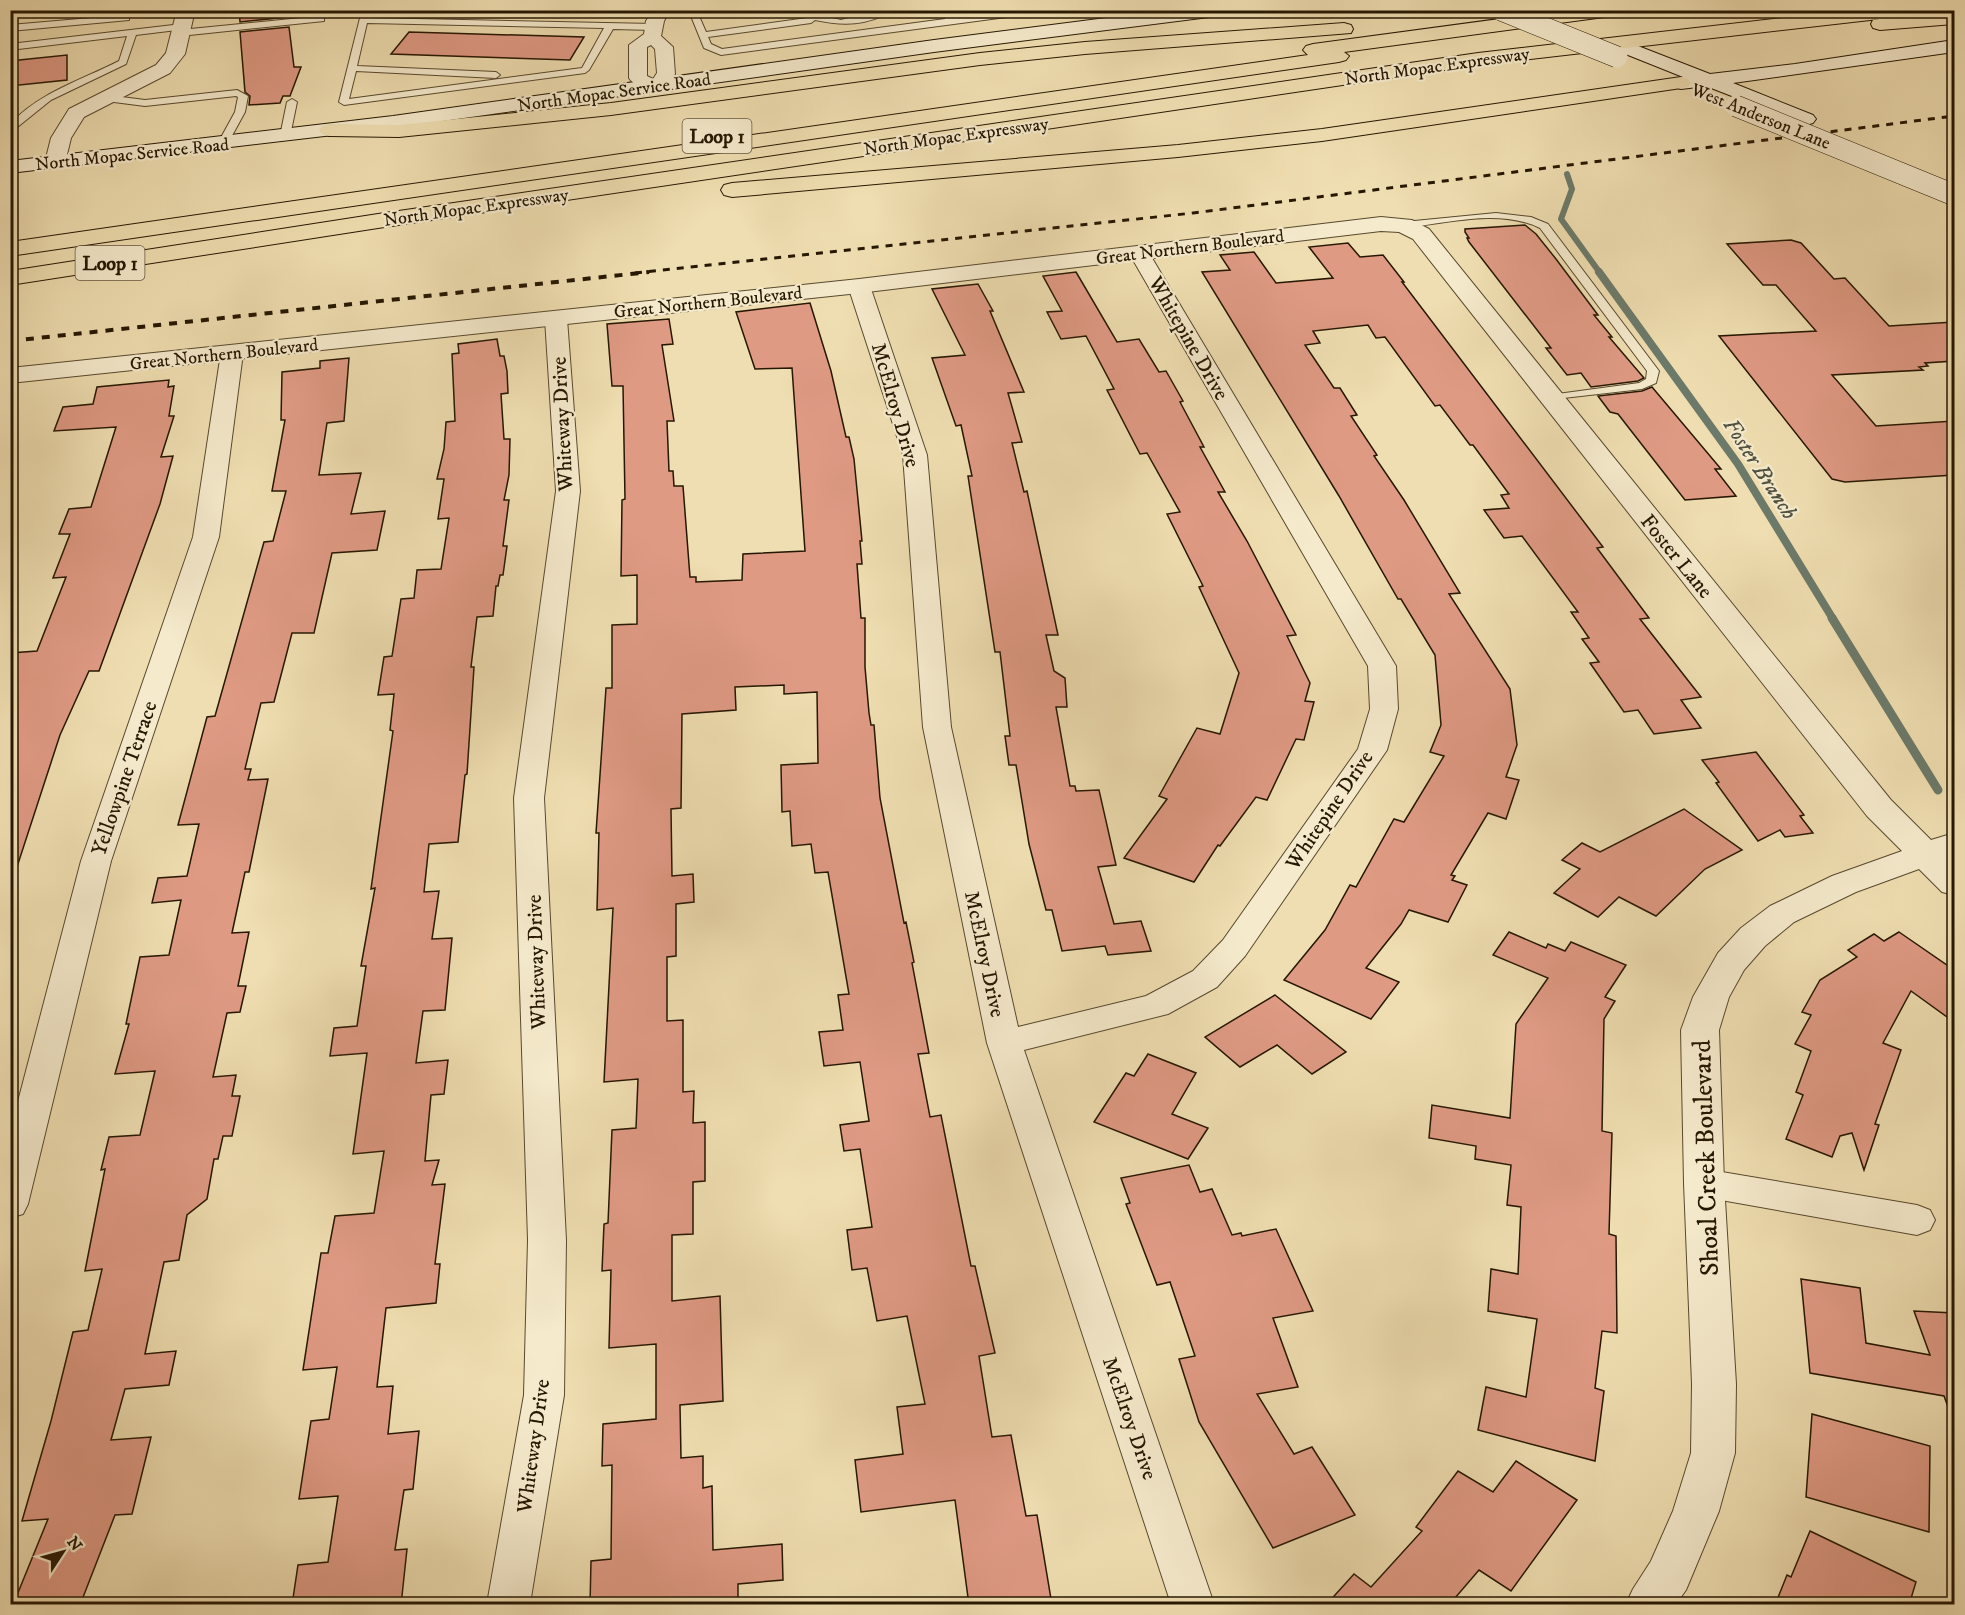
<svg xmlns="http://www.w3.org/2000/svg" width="1965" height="1615" font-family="'IM FELL DW Pica',serif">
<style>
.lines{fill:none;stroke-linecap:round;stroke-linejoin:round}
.stream-far2{stroke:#6c7a6a;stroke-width:6}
.stream-far1{stroke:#6c7a6a;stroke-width:8}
.stream{stroke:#6c7a6a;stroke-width:9}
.building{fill:#df9a84;stroke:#261702;stroke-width:1.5}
.service-casing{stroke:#58492e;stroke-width:2}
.minor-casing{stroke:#58492e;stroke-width:2}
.tertiary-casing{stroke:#58492e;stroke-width:2}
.secondary-casing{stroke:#261702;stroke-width:2}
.motorway-casing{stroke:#261702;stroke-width:2}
.service{fill:#f5eacc;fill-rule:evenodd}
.minor{fill:#f5eacc;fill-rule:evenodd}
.tertiary{fill:#f5eacc;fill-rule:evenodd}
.secondary{fill:#f5eacc;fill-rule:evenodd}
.motorway{fill:#efdeb1;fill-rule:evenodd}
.rail-far1{stroke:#261702;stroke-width:3;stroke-dasharray:7 7;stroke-linecap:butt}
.rail{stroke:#261702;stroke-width:4;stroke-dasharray:8 8;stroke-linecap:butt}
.secondary-bridge-casing{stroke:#261702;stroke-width:22;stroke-linecap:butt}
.secondary-bridge{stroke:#f5eacc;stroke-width:21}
.labels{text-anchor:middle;stroke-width:4.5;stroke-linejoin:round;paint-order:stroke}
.far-street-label{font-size:18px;fill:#261702;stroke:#f5eacc}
.shield{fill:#f5eacc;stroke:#64563f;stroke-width:1.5}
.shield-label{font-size:20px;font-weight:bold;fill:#261702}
.street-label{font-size:21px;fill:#261702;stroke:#f5eacc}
.water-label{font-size:22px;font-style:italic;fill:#4f513f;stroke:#f5eacc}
.near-street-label{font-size:26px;fill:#261702;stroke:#f5eacc}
</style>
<rect width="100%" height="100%" fill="#efdeb1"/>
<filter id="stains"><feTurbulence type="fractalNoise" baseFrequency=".00333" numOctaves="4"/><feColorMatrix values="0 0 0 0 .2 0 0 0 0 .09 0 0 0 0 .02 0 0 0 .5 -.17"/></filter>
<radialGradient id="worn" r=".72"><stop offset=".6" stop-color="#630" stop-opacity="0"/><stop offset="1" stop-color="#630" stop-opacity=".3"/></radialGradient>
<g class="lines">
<path class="stream-far2" d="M1567 174 1572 189 1561 219 1600 273"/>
<path class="stream-far1" d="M1599 272 1738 464 1833 619"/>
<path class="stream" d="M1832 618 1938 790"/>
</g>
<g class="building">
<path d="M239 10H288V17L240 22Z"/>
<path d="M289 27 294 67H301L290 96H283L280 103 249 105 250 96 245 92 240 32Z"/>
<path d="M409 32 584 37 570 60 391 54Z"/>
<path d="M67 55V80L10 86V61Z"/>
<path d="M1525 225 1536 234 1556 259 1598 315H1594L1612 337H1609L1644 378 1638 381 1591 387 1581 373 1567 375 1546 348H1551L1469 242 1467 238H1469L1465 232V229Z"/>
<path d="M1791 240 1801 243 1834 279 1845 278 1889 326 1954 322V361L1925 363 1928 366 1919 367 1923 370 1832 375 1876 426 1954 421V475L1845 482 1832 479 1719 336 1816 331 1776 285H1763L1727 244Z"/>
<path d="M1348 243 1360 257 1383 255 1404 282H1402L1603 547 1597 548 1649 618 1640 619 1701 697 1681 700 1701 728 1654 734 1638 710 1624 712 1590 663 1599 662 1582 639 1589 638 1571 612H1578L1522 536 1504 538 1484 510 1509 508 1501 495 1509 494 1473 445H1470L1440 405 1435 406 1385 337 1376 338 1368 325 1313 331 1320 343 1305 345 1334 388H1340L1357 415 1351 416 1377 455 1374 456 1404 500 1460 593 1449 594 1510 689 1517 745 1506 777 1519 780 1506 819 1488 813 1451 875 1455 876 1452 880 1467 885 1448 922 1409 910 1401 924 1366 968 1399 982 1371 1019 1284 980 1325 930 1350 885 1356 887 1394 819 1404 822 1444 756 1430 752 1441 725 1435 655 1401 599H1398L1339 496 1202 272 1230 270 1220 255 1254 252 1276 283 1333 278 1309 247Z"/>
<path d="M1076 272 1117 342 1139 339 1159 372 1166 371 1183 401 1180 402 1204 447H1200L1225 492H1218L1247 541 1296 635 1287 636 1310 683 1305 701 1314 702 1304 740 1296 739 1267 800 1256 797 1220 846 1218 845 1194 882 1124 858 1167 799 1159 796 1197 728 1220 734 1239 673 1199 587 1203 586 1167 514 1180 512 1147 453 1140 454 1107 390 1114 389 1086 336 1061 339 1047 312 1062 311 1043 276Z"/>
<path d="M978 284 993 311H990L1024 392 1008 393 1022 442 1012 443 1024 492 1027 491 1058 635H1046L1054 671 1065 678 1067 707H1056L1070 786H1075L1076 791 1099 790 1116 865 1098 867 1114 924 1141 921 1151 951 1108 955 1105 946 1062 951 1052 910H1046L1029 844 1016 765H1009L1005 736H1010L1000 652H995L968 476H972L961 425 956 426 932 358 965 355 932 289Z"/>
<path d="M810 303 831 371 846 437H849L854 459 862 541H860L862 564H857L861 618H865V667L869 713 871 725H874L880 798 904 923 906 922 914 962 912 963 929 1053 918 1054 930 1117 941 1115 971 1266H975L995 1353 979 1356 992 1437 1011 1435 1026 1516 1037 1515 1052 1605H969L955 1500 861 1512 855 1460 903 1454 897 1407 925 1404 907 1316 877 1321 867 1268 852 1270 847 1230 872 1227 860 1149 844 1151 840 1125 869 1121 860 1062 824 1066 819 1032 843 1030 838 995 849 994 828 872 815 873 811 844 792 846 790 811 782 812 781 765 818 763 817 692 784 694V685L735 687 736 710 682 714 681 808 671 809 672 876 693 874 694 902 676 904V956L667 957V1021L683 1020V1092L694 1091 693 1123 705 1122V1181L693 1182V1234L672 1235V1301L720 1296 723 1401 680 1405 681 1458 703 1456V1488L712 1486 713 1550 782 1544 783 1580 738 1584V1605H590L591 1561 611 1559 612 1465 602 1466 603 1424 656 1419V1344L609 1348 611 1270 602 1271 604 1224 608 1223 612 1130 636 1128 638 1079 604 1082 613 908 597 910 599 833H596L606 688H612V625L637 624V575L621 576 622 500 625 499 623 386H612L607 324 669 319 673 344 662 345 674 421H667L669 471H673L674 486H683L690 577H696V582L742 580 743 554 805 551 792 368 755 369 736 312Z"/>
<path d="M497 339 500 356H504L507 371 508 393 501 394 504 439H510L509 475 504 500H509L503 546H507L503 575H500L498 586H496L493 616 477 617 471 667H474L467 774 465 775 458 842 429 844 424 892 439 891 432 939 452 938 445 1010 423 1011 416 1063 448 1060 444 1094 431 1095 425 1161 439 1160 432 1185 445 1184 435 1264H440L436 1303 386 1308 377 1387 393 1386 388 1434 419 1431 413 1489 404 1490 395 1550 407 1549 401 1605H292L298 1565 328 1562 338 1496 299 1499 311 1421 329 1419 337 1367 303 1370 321 1253H328L335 1216 374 1213 384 1151 353 1154 367 1053 330 1056 334 1028 357 1026 366 966H361L375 888 371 889 393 731 390 730 394 694 378 695 384 657 392 656 401 599 414 598 417 570 441 569 449 518 438 519 444 479H437L444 449 446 422 455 421 452 354 459 353 458 344Z"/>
<path d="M349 358 344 421 327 423 319 475 361 473 351 514 385 511 377 550 332 553 314 633H292L274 702 261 703 245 769H251L248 780 268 779 249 872H245L232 933 249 932 238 986H246L240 1012 227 1013 213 1077 236 1075 232 1096H240L232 1136H223L218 1159H214L207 1199 187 1215 179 1260 164 1262 145 1354 176 1351 169 1385 125 1389 111 1440 151 1437 132 1514 115 1515 80 1605H13L48 1519 22 1521 51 1421 73 1332 88 1330 102 1269 85 1271 105 1169 101 1170 109 1137 140 1135 155 1071 115 1074 129 1024H126L140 957 169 955 181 900 152 903 158 878 187 876 199 824 178 825 207 717 215 716 264 542 273 541 286 491H272L285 420H281L282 372 320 368V361Z"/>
<path d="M169 380 168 387 174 386 169 416H174L161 457 173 456 160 504 99 671H89L60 735 15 873H10V653L37 651 66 577 53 578 70 534H59L69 509 91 507 116 427 54 431 63 407 93 404 97 387Z"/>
<path d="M1652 387 1721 469H1715L1736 496 1685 500 1618 414 1610 412 1598 396 1642 391Z"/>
<path d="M1756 752 1804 815 1800 816 1813 833 1785 837 1780 830 1758 841 1716 783 1719 782 1702 760Z"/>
<path d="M1684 809 1742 850 1705 869 1656 916 1619 897 1598 917 1554 893 1580 869 1562 860 1582 843 1600 852Z"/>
<path d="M1509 932 1546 948 1548 944 1565 951 1571 942 1626 965 1605 997 1615 1001 1604 1019 1602 1131 1612 1133 1609 1234 1616 1236 1617 1333 1602 1331 1595 1388 1604 1391 1595 1461 1478 1430 1486 1387 1526 1397 1537 1319 1488 1311 1491 1269 1518 1274 1521 1207 1507 1205 1511 1165 1475 1159 1476 1146 1429 1138 1432 1105 1510 1118 1516 1024 1548 978 1493 955Z"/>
<path d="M1899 932 1954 970V1022L1911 991 1883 1043 1901 1050 1875 1124 1879 1125 1864 1170 1852 1133 1840 1136 1832 1157 1786 1139 1803 1095 1796 1092 1811 1051 1795 1044 1811 1015 1802 1012 1820 980 1857 957 1848 950 1874 934 1884 941Z"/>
<path d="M1275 995 1346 1052 1312 1074 1277 1045 1240 1067 1205 1037Z"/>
<path d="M1148 1054 1196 1073 1172 1114 1208 1128 1188 1159 1094 1122 1126 1073 1134 1076Z"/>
<path d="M1189 1165 1200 1192 1212 1189 1232 1235 1241 1233 1242 1236 1276 1229 1313 1311 1273 1318 1298 1387 1257 1394 1294 1454 1312 1447 1355 1515 1273 1548 1199 1422 1179 1359 1195 1356 1170 1282 1157 1285 1126 1204 1130 1203 1121 1178Z"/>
<path d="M1801 1279 1860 1288 1866 1343 1930 1355 1914 1311 1954 1313V1414L1951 1415 1944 1396 1810 1373Z"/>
<path d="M1812 1414 1930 1446 1929 1532 1806 1497Z"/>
<path d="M1516 1461 1577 1500 1511 1591 1479 1570 1449 1605H1326L1354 1574 1371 1587 1422 1531 1416 1527 1458 1471 1493 1492Z"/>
<path d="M1810 1531 1916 1582 1909 1605H1775L1787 1575 1791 1577Z"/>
</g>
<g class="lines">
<g class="service-casing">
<g id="service">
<path d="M362 10H370L368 18 654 24 658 27 654 30 613 29 589 70 585 73 344 105 339 102ZM367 23 604 28 582 68 349 99 356 71 496 78 500 75 496 72 357 66Z"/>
<path d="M660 10H797L841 20 879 10H893C868 26 843 26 815 20L811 23 708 37 711 44 722 49 945 19V15L949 10H958L954 18 1008 10H1035L1014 16 721 55 704 48 691 16 657 15 656 13ZM788 14 807 18 706 32 699 16Z"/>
<path d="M126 15 129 16V20L10 31V25Z"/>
<path d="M321 16 324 17V21L180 36 176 33 180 30Z"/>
<path d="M182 24 186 27 185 29 136 35 126 64 51 100 10 133V124C40 92 82 80 119 61L127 36 10 50V44Z"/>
<path d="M237 90 248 96 245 112 228 143 223 146 218 143 235 112 238 97 236 96 145 106 106 101 101 98 106 95 145 100Z"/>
<path d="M292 99 297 102 290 136 285 139 280 136 287 102Z"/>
<path d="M1496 213 1531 217 1548 224 1659 371 1656 383 1642 389 1546 400 1544 398 1550 395 1639 383 1646 379 1647 371 1540 228C1499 208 1447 223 1404 228L1399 225 1404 222Z"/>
</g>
</g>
<g class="minor-casing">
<g id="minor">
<path d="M653 10H670L664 21 661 36 673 47 675 74C664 89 658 96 641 87 636 84 632 83 629 78V45L644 34 646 21ZM651 45 655 49 657 73 653 79 647 76V47Z"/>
<path d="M1139 247 1146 249 1149 253 1396 666 1398 709 1387 750 1245 956 1217 987 1168 1014 1024 1050 1214 1604H1171L987 1043 923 727 903 455 848 286 851 281 859 280 867 281 870 286 927 455 951 727 1018 1027 1146 996 1193 971 1223 940 1358 749 1370 709 1368 666 1129 253 1132 249Z"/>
<path d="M556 312 564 314 567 319 580 491 544 798 566 1240 564 1395 530 1604H487L524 1395 528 1240 514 798 556 491 545 319 548 314Z"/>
<path d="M232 346 240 348 243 353 219 537 111 861 28 1204 23 1214 10 1218V1132L81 861 193 537 221 353 224 348Z"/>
<path d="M1704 1169 1917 1205 1930 1210 1935 1220 1930 1230 1917 1235 1704 1197 1691 1193 1686 1183 1691 1173Z"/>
</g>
</g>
<g class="tertiary-casing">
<g id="tertiary">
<path d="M177 10H195L185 54 170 73 84 117 71 138 64 167 56 168 48 167 45 162 51 138 69 109 156 65 166 53Z"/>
<path d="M1381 217 1412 220 1429 229 1891 800 1931 840 1954 833V856L1948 858 1954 864V895L1942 892 1919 869 1856 892 1794 922 1765 946 1744 970 1729 997 1719 1030 1724 1183 1736 1384 1735 1453 1719 1511 1686 1590 1676 1604H1626L1633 1589 1651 1561 1673 1511 1691 1453 1692 1384 1684 1183 1681 1030 1693 997 1718 953 1741 928 1770 906 1832 876 1902 851 1867 816 1413 239 1399 232 1381 231 859 293 10 383V368L859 279Z"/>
</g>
</g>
<g class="secondary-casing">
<g id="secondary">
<path d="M1169 10H1226L1224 14 1217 16 934 52 393 128 10 173V161L393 116 934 40Z"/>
<path d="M1620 39 1710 74 1795 64 1954 40V52L1733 83 1813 115 1816 119 1813 123 1806 125 1706 86 1681 89 1674 87 1671 83 1674 79 1683 77 1613 49 1610 45 1613 41Z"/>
</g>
</g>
<g class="motorway-casing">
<g id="motorway">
<path d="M1566 10H1621L1619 14 1612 16 1344 52 1349 56 1346 60 1339 62 10 256V242L1308 55 1303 50 1306 46 1313 44Z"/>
<path d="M1852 10H1914L1912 14 1882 18 1954 13V24L1880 30 1873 28 1871 24 1873 20 1879 19 1478 65 378 228 10 285V271L378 214 1478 53Z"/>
<path d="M1344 23 1351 25 1353 29 1351 33 1085 54 980 65 611 115 399 137 329 136 322 134 319 130 322 126 329 124 399 125 611 103 980 53 1085 42Z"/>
<path d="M1681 77 1688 79 1691 83 1688 87 1322 141 1178 157 732 197 724 195 721 190 724 185 732 183 1178 145 1322 129Z"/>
</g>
</g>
<use href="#service" class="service"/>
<use href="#minor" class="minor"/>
<use href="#tertiary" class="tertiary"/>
<use href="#secondary" class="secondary"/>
<use href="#motorway" class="motorway"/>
<path class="rail-far1" d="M635 273 1193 213 1954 116"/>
<path class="rail" d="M10 341 649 272"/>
<g class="secondary-bridge-casing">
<g id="secondary-bridge">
<path d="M1501 10 1617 57"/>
<path d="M1736 106 1954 195"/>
</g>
</g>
<use href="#secondary-bridge" class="secondary-bridge"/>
</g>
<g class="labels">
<g class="far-street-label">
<text transform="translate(1437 66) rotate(-8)" y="6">North Mopac Expressway</text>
<text transform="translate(614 92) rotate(-8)" y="6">North Mopac Service Road</text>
<text transform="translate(1761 116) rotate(22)" y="6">West Anderson Lane</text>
<text transform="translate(956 136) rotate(-8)" y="6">North Mopac Expressway</text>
<text transform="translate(132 154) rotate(-6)" y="6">North Mopac Service Road</text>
<text transform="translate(476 207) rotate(-8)" y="6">North Mopac Expressway</text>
<text transform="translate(1190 247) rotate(-7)" y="6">Great Northern Boulevard</text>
<text transform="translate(708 302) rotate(-6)" y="6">Great Northern Boulevard</text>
<text transform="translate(224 354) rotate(-6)" y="6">Great Northern Boulevard</text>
</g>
<g class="shield">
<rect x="682.5" y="119" width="69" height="34" rx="4.5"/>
<rect x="75.5" y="246" width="69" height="34" rx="4.5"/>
</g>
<g class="shield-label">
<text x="717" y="143">Loop 1</text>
<text x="110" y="270">Loop 1</text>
</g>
<g class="street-label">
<text transform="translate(1189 338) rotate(60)" y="7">Whitepine Drive</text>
<text transform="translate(896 405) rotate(74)" y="7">McElroy Drive</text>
<text transform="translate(562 424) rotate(-93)" y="7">Whiteway Drive</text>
<text transform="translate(1677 556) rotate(51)" y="7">Foster Lane</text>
<text transform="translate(124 778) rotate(-71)" y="7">Yellowpine Terrace</text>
<text transform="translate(1329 810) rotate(-56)" y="7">Whitepine Drive</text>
<text transform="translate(985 954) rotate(78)" y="7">McElroy Drive</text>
<text transform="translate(536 962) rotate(-92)" y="7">Whiteway Drive</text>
<text transform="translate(1130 1418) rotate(71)" y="7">McElroy Drive</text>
<text transform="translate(533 1446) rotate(-82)" y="7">Whiteway Drive</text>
</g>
<g class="water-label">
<text transform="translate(1761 468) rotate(57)" y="8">Foster Branch</text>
</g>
<g class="near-street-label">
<text transform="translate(1705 1158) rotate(-92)" y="9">Shoal Creek Boulevard</text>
</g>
</g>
<rect width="1965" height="1615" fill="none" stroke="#efdeb1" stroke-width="36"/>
<rect x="12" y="12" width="1941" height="1591" fill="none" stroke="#261702" stroke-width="3"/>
<rect x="18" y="18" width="1929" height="1579" fill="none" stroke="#261702" stroke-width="1.5"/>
<g transform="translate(63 1552) rotate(54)" stroke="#f5eacc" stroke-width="4.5" paint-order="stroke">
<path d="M0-4.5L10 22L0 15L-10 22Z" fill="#261702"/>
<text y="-9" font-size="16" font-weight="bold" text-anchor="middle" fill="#261702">N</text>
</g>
<rect width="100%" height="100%" filter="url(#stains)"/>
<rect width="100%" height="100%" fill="url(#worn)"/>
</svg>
